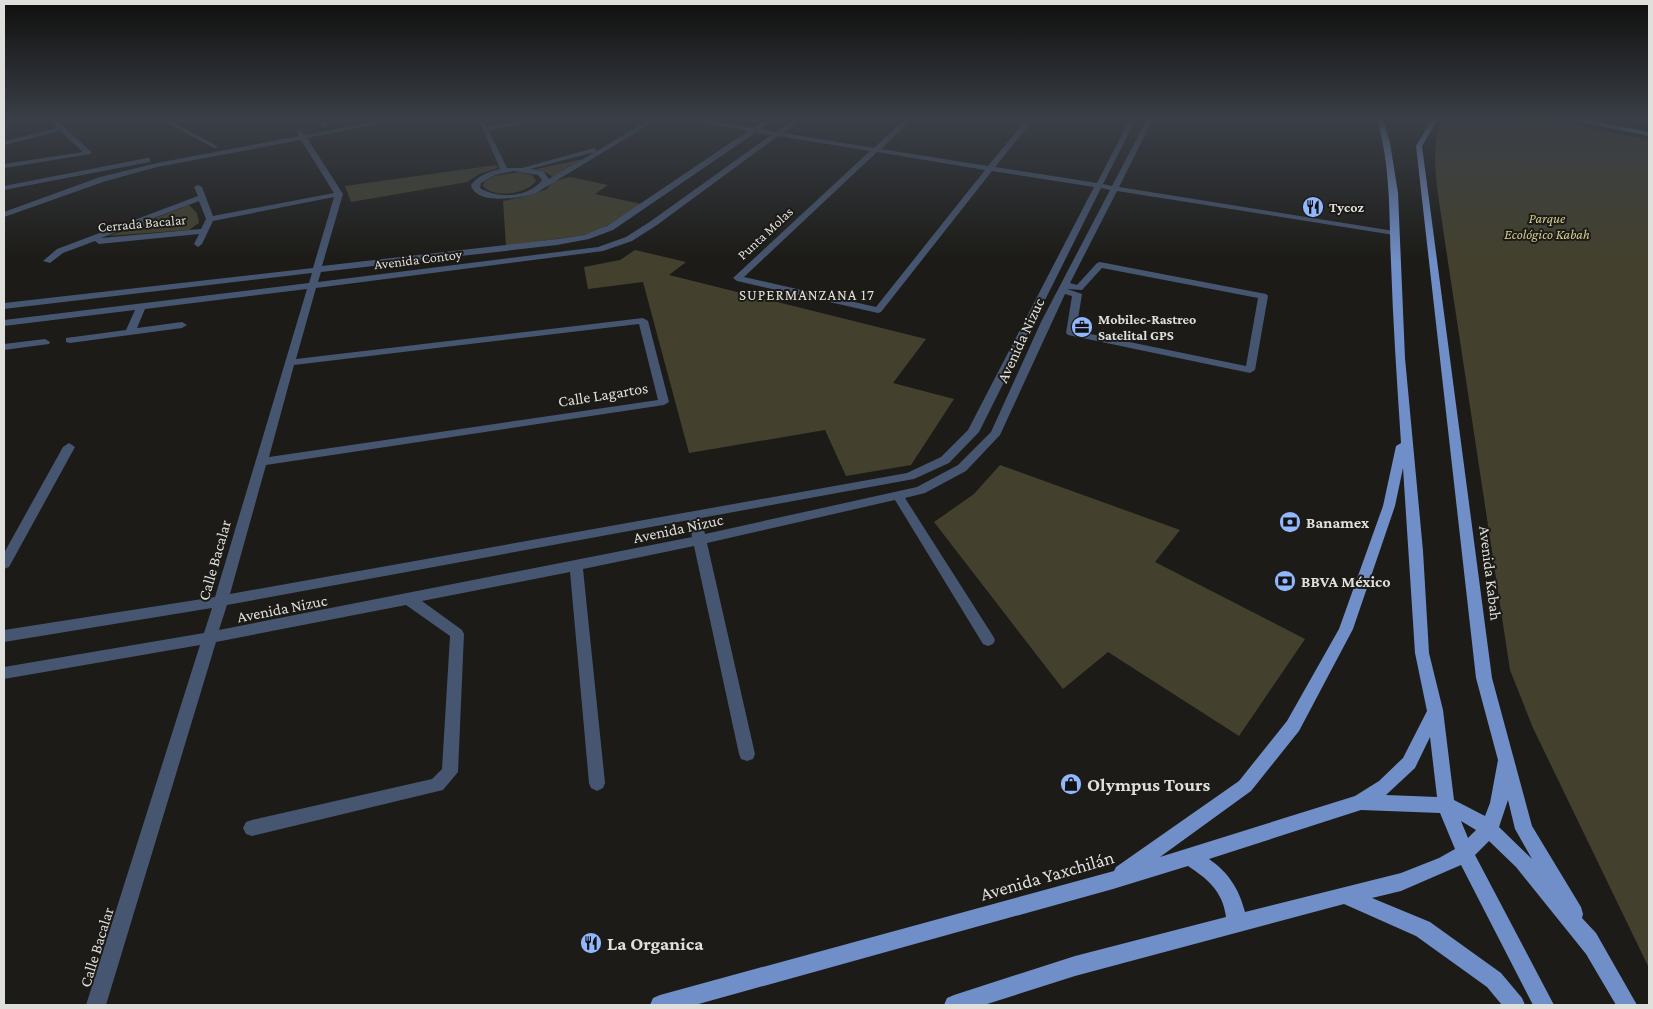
<svg xmlns="http://www.w3.org/2000/svg" width="1653" height="1009" font-family="'Crimson Pro',serif">
<style>
.green{fill:#43412d}
.lines{fill:none;stroke-linecap:round;stroke-linejoin:round}
.minor{fill:#465570;fill-rule:evenodd}
.major{fill:#708ec7;fill-rule:evenodd}
.labels{text-anchor:middle;stroke-width:4;stroke-linejoin:round;paint-order:stroke}
.far-poi-label{font-size:14px;font-weight:bold;fill:#dfdfdc;stroke:#1c1b17;text-anchor:start}
.far-park-label{font-size:14px;font-style:italic;fill:#d3cb8f;stroke:#1c1b17}
.far-street-label{font-size:14px;fill:#dfdfdc;stroke:#1c1b17}
.far-neighbourhood-label{font-size:15px;letter-spacing:1px;fill:#e2e1db;stroke:#1c1b17}
.street-label{font-size:16px;fill:#dfdfdc;stroke:#1c1b17}
.poi-label{font-size:16px;font-weight:bold;fill:#dfdfdc;stroke:#1c1b17;text-anchor:start}
.near-poi-label{font-size:19px;font-weight:bold;fill:#dfdfdc;stroke:#1c1b17;text-anchor:start}
.near-street-label{font-size:19px;fill:#dfdfdc;stroke:#1c1b17}
</style>
<rect width="100%" height="100%" fill="#1c1b17"/>
<g class="green">
<path d="M1442 119H1542L1649 140V968L1533 728 1510 670 1443 229C1439 195 1428 152 1442 119Z"/>
<path d="M583 159 554 178 547 173 536 169Z"/>
<path d="M496 165 498 168 479 174 467 182 351 202 345 186Z"/>
<path d="M519 172 532 175 536 181C527 194 494 199 483 186L484 182 494 176Z"/>
<path d="M570 177 608 185 595 194 642 204 600 230 583 235 506 246 503 201 526 196 547 189 552 182Z"/>
<path d="M189 205 197 213 199 223 189 230 109 236Z"/>
<path d="M635 250 686 262 669 275 926 339 893 383 954 399 911 465 846 476 825 430 689 453 643 282 588 289 584 267 620 260Z"/>
<path d="M1000 465 1180 530 1155 562 1305 639 1239 736 1108 652 1063 689 934 522 974 494Z"/>
</g>
<g class="lines">
<g class="minor">
<path d="M49 119H56L91 152V154L4 168V164L83 152 60 131 4 145V141L57 128Z"/>
<path d="M170 119H177L174 123 219 147 214 148 168 124Z"/>
<path d="M312 119H320L329 126 324 127Z"/>
<path d="M388 119H402L307 138 343 194 322 266 557 239 584 235 607 226 748 131 680 119H696L753 128 767 119H774L760 129 776 132 794 119H801L783 133 874 148 905 119H912L881 149 988 166 1027 119H1034L995 167 1097 183 1130 119H1136L1103 184 1112 186 1147 119H1153L1119 187 1394 231 1398 233 1394 235 1117 191 1070 283 1077 285 1097 263 1100 262 1266 294 1268 296 1255 370 1250 373 1068 335 1066 333 1072 296 1065 294 1000 435 966 471 925 493 905 498 993 636 995 640 993 644 988 646 983 644 895 500 707 543 755 754 753 759 747 761 741 759 739 754 694 546 583 569 605 783 603 788 597 791 591 788 589 783 570 572 422 601 462 630 464 634 458 772 443 790 252 836 246 834 243 828 246 822 252 820 432 779 442 769 450 636 406 605 216 642 106 1005H86L200 645 4 679V667L204 633 212 608 4 642V630L215 597 307 289 145 309 137 328 182 322 187 325 182 328 70 343 66 342V338L126 330 135 310 4 326V320L309 283 312 273 4 309V303L313 268 334 197 213 221 202 244 198 247 194 244 199 234 99 244 95 241 63 253 50 263 43 261 57 249 198 196 194 187 198 185 202 187 213 216 334 193 301 140 157 167 106 181 4 217V212L100 177 157 163 299 136 297 132 300 130 305 135ZM755 133 771 135 651 221 626 237 598 247 318 282 321 272 557 245 589 239 613 230ZM778 136 870 151 733 278 737 281 878 313 881 312 992 171 1094 187 968 430 941 457 907 473 230 594 266 465 664 405 669 402 648 321 643 318 296 359 316 288 603 251 632 241 657 225ZM877 152 985 170 876 307 744 277ZM1101 188 1110 190 1041 322 991 432 958 465 917 487 705 534 701 518 914 479 949 463 979 432ZM199 201 206 219 201 229 101 238ZM1102 268 1258 298 1246 366 1076 331 1082 294 1067 289 1082 290ZM639 324 658 400 269 457 294 365ZM689 520 692 537 219 630 227 605Z"/>
<path d="M525 119H537L489 131 507 168H522L594 148 597 151 650 119H658L536 193C522 198 476 206 471 185 479 175 488 172 500 169L480 122H484L487 127ZM595 152 549 179 543 171 530 169ZM514 171 538 175 542 180C529 198 497 199 480 188L481 183 495 175Z"/>
<path d="M147 158H150V162L4 190V186Z"/>
<path d="M45 339 50 342 49 344 4 350V344Z"/>
<path d="M69 443 75 447 9 567 4 569V553L63 447Z"/>
</g>
<g class="major">
<path d="M1377 119H1383L1390 143 1398 193 1405 358 1423 551 1429 653 1443 710 1454 800 1485 816 1490 803 1498 760 1476 678 1416 146 1432 119H1438L1422 146 1492 678 1532 826 1581 907 1583 914 1582 918 1596 933 1637 1005H1616L1586 954 1516 867 1489 841 1475 855 1554 1005H1533L1461 865 1401 891 1372 898 1430 922 1501 973 1522 998 1525 1005H1502L1487 987 1416 936 1344 904 1075 976 984 1005H944L947 998 954 995 1075 956 1226 917C1223 892 1208 879 1188 866L1113 889 695 1005H650L653 998 660 995 1114 871 1116 867 1239 781 1287 721 1339 629 1383 506 1396 446 1401 443C1397 383 1393 323 1391 263 1389 212 1391 169 1377 119ZM1403 468 1415 653 1427 711 1403 758 1379 781 1355 796 1160 857 1251 791 1299 731 1353 629 1395 506ZM1430 737 1437 797 1386 795 1415 768ZM1508 800 1515 829 1532 859 1499 827ZM1361 810 1440 813 1455 849 1439 858 1401 873 1245 912C1239 889 1229 873 1209 859ZM1461 821 1476 830 1468 838Z"/>
<path d="M1568 119H1582L1649 132V136Z"/>
</g>
</g>
<linearGradient id="sky" x2="0" y2="1"><stop stop-color="#0f0f0d"/><stop offset="0.46" stop-color="#3a3f47"/><stop offset="1" stop-color="#3a3f47" stop-opacity="0"/></linearGradient>
<rect width="1653" height="260" fill="url(#sky)"/>
<defs>
<g id="restaurant-disc" transform="scale(1.125)"><circle r="9.5" fill="#92b7fd" stroke="#1c1b17"/><path d="M-5-6h1v4h1v-4h1v4h1v-4h1v5L-1.5 .5V6h-2V.5L-5-1ZM5-6V6H3V1.5H1.5Q1.5-4 5-6Z" fill="#111"/></g>
<g id="office-disc" transform="scale(1.125)"><circle r="9.5" fill="#92b7fd" stroke="#1c1b17"/><path d="M-6-3h4V-5.5h4V-3h4V5H-6ZM-1-4.5V-3h2v-1.5ZM-6 0V1H6V0Z" fill="#111"/></g>
<g id="bank-disc" transform="scale(1.125)"><circle r="9.5" fill="#92b7fd" stroke="#1c1b17"/><path d="M-6-4H6V4H-6ZM0-2.3a2.3 2.3 0 1 0 0 4.6a2.3 2.3 0 1 0 0-4.6Z" fill="#111"/></g>
<g id="shop-disc" transform="scale(1.125)"><circle r="9.5" fill="#92b7fd" stroke="#1c1b17"/><path d="M-5-2.5h2.3a2.7 3.5 0 0 1 5.4 0H5L5.5 6h-11ZM-1.5-2.5h3a1.5 2.3 0 0 0-3 0Z" fill="#111"/></g>
</defs>
<g fill-rule="evenodd">
<use href="#restaurant-disc" x="1313" y="207"/>
<use href="#office-disc" x="1082" y="327"/>
<use href="#bank-disc" x="1290" y="522"/>
<use href="#bank-disc" x="1285" y="581"/>
<use href="#shop-disc" x="1071" y="784"/>
<use href="#restaurant-disc" x="591" y="943"/>
</g>
<g class="labels">
<g class="far-poi-label">
<text x="1329" y="212">Tycoz</text>
<text x="1098" y="324">Mobilec-Rastreo<tspan x="1098" dy="16">Satelital GPS</tspan></text>
</g>
<g class="far-park-label">
<text x="1547" y="223">Parque<tspan x="1547" dy="16">Ecológico Kabah</tspan></text>
</g>
<g class="far-street-label">
<text transform="translate(142 223) rotate(-5)" y="5">Cerrada Bacalar</text>
<text transform="translate(765 233) rotate(-43)" y="5">Punta Molas</text>
<text transform="translate(418 259) rotate(-7)" y="5">Avenida Contoy</text>
</g>
<g class="far-neighbourhood-label">
<text x="807" y="300">SUPERMANZANA 17</text>
</g>
<g class="street-label">
<text transform="translate(1020 340) rotate(-65)" y="6">Avenida Nizuc</text>
<text transform="translate(603 394) rotate(-9)" y="6">Calle Lagartos</text>
<text transform="translate(678 528) rotate(-12)" y="6">Avenida Nizuc</text>
<text transform="translate(214 560) rotate(-74)" y="6">Calle Bacalar</text>
<text transform="translate(1491 573) rotate(83)" y="6">Avenida Kabah</text>
<text transform="translate(282 608) rotate(-11)" y="6">Avenida Nizuc</text>
<text transform="translate(96 947) rotate(-73)" y="6">Calle Bacalar</text>
</g>
<g class="poi-label">
<text x="1306" y="528">Banamex</text>
<text x="1301" y="587">BBVA México</text>
</g>
<g class="near-poi-label">
<text x="1087" y="791">Olympus Tours</text>
<text x="607" y="950">La Organica</text>
</g>
<g class="near-street-label">
<text transform="translate(1047 875) rotate(-16)" y="7">Avenida Yaxchilán</text>
</g>
</g>
<rect width="1653" height="1009" fill="none" stroke="#dfdfdc" stroke-width="10"/>
</svg>
